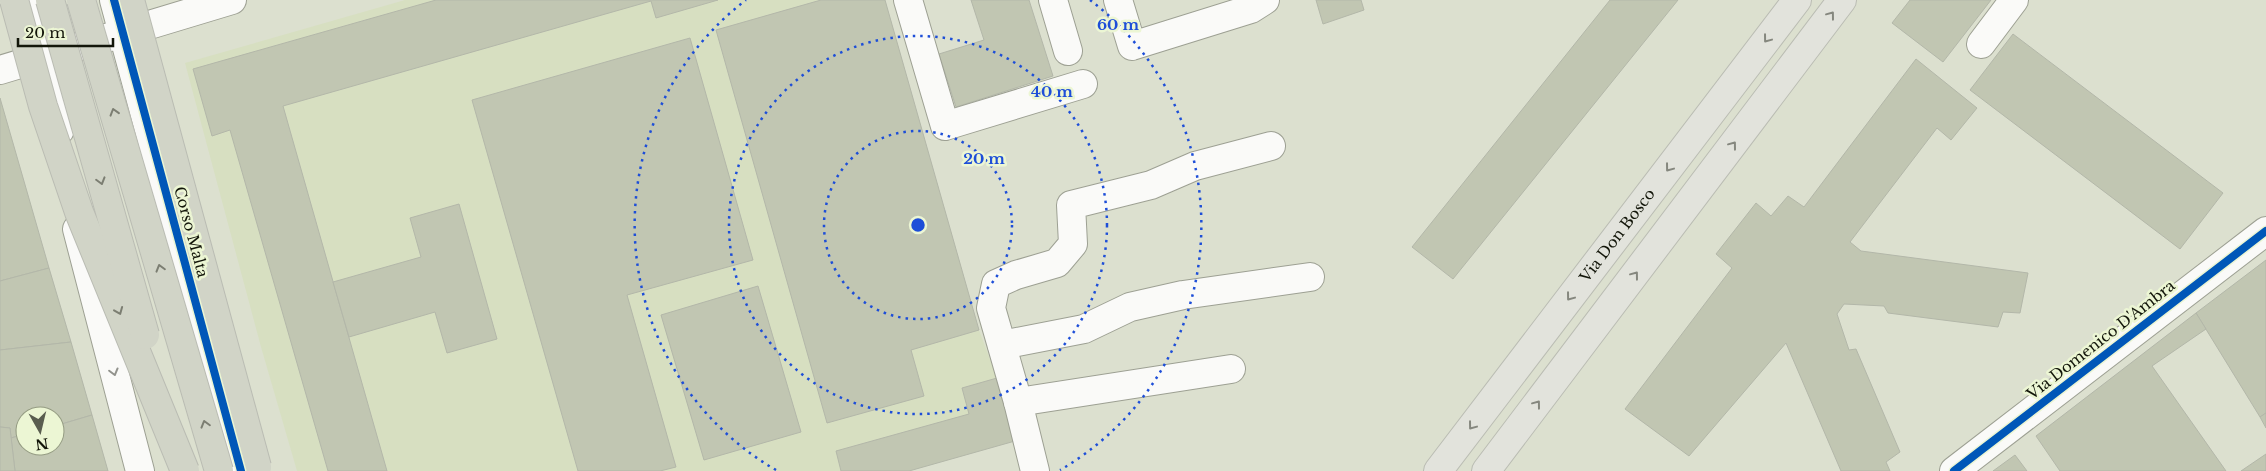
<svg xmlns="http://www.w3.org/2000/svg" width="2266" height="471" font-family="'Libre Baskerville',serif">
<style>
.built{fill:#d7dfc1}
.building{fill:#c1c6b2;stroke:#b3b7a9}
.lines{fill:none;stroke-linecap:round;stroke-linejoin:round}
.minor-casing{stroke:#9da093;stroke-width:30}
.major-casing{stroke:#babcb3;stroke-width:30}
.minor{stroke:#fafaf8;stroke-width:28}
.major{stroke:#e2e3dc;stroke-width:28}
.highway-bridge-casing{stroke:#babcb3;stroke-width:30;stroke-linecap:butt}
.highway-bridge{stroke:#d1d4c7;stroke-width:28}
.cycleway-casing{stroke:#ecf6d4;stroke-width:11}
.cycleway{stroke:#0057b8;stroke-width:8}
.oneway{stroke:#85877e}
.oneway2{stroke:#7c7e72}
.oneway3{stroke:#92938d}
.ring{fill:none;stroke:#1d4ed8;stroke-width:2.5;stroke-dasharray:2.5 5}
.labels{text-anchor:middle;stroke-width:5;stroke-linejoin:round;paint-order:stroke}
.street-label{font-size:15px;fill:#13160a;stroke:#ecf6d4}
.centre{fill:#1d4ed8;stroke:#ecf6d4;stroke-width:2.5}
.ring-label{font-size:15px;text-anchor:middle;font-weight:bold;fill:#1d4ed8;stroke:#ecf6d4;stroke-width:5;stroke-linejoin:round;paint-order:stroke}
</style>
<rect width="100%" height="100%" fill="#dce0cf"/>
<path class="built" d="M405 0H885L979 330 997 378 1015 441 909 471H297L261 347 185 63Z"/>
<g class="building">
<path d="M436 0H718L656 18 651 1 283 106 387 471H328L230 130 212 136 193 69Z"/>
<path d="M821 0H885L979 330 911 350 924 396 827 423 716 30Z"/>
<path d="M971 0H1029L1053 76 956 107 939 54 984 40Z"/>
<path d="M1316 0H1361L1364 10 1323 24Z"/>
<path d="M1610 0H1678L1453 279 1412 247Z"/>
<path d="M1910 0H1991L1943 62 1892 23Z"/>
<path d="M2013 34 2223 193 2180 249 1970 90Z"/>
<path d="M690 38 753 260 627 295 676 467 660 471H578L472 100Z"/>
<path d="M1916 59 1977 108 1951 140 1937 128 1850 242 1861 251 2028 273 2020 313 2003 312 1998 327 1888 313 1884 306 1844 304 1837 314 1849 350 1856 349 1900 452 1886 462 1890 471H1841L1786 343 1689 456 1625 409 1732 268 1716 254 1756 203 1771 216 1788 196 1804 207Z"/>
<path d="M0 98 49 268 0 281Z"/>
<path d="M459 204 497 339 447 353 435 312 349 337 333 282 421 257 410 218Z"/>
<path d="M2266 260V413L2260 417 2196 313Z"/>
<path d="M49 268 71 342 0 350V281Z"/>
<path d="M758 286 801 432 704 460 661 315Z"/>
<path d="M2196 313 2206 329 2152 366 2226 471H2060L2036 436Z"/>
<path d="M71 342 92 415 55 426V416H25V434L11 438 10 428 0 427V350Z"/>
<path d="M997 378 1015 441 909 471H841L836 451 969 414 962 388Z"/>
<path d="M2266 413V428L2260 417Z"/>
<path d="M92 415 108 471H15L11 438 25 434V446H55V426Z"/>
<path d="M0 427 10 428 15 471H0Z"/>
<path d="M2266 454V471H2241Z"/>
<path d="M2015 455 2027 471H1993Z"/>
</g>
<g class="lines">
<g class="minor-casing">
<g id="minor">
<path d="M31 0 48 56 60 130"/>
<path d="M114 0 241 471"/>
<path d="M908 0 945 126 1083 84"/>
<path d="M1053 0 1068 51"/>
<path d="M1118 0 1132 46 1251 9 1265 0"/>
<path d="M1981 44 2014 0"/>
<path d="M0 70 232 0"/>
<path d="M77 229 140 471"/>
<path d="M1002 345 1084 329 1130 307 1183 295 1310 277"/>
<path d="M1018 402 1231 369"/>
<path d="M1035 471 1018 402 991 308 996 284 1016 275 1057 263 1073 244 1071 205 1151 185 1195 166 1271 146"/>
<path d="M1954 471 2266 231"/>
</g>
</g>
<g class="major-casing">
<g id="major">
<path id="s1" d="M1438 471 1797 0"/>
<path d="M1486 471 1842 0"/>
</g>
</g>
<use href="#minor" class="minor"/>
<use href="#major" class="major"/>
<g class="highway-bridge-casing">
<g id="highway-bridge">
<path d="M14 0 43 106 79 212 185 471"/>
<path d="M50 0 145 335"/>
<path d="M81 0 219 471"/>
<path d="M130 0 257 467"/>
</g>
</g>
<use href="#highway-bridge" class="highway-bridge"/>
<g class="cycleway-casing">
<g id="cycleway">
<path d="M114 0 241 471"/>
<path d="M1954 471 2266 231"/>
</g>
</g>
<use href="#cycleway" class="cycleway"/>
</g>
<defs><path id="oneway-chevron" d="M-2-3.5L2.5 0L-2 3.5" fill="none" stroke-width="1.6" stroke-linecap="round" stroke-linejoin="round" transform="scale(1.25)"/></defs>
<g class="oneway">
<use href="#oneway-chevron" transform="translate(1831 15) rotate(-53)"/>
<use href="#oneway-chevron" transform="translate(1767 39) rotate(127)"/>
<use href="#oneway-chevron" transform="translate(1733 145) rotate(-53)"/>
<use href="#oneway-chevron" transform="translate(1669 168) rotate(127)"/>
<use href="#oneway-chevron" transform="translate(1635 275) rotate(-53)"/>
<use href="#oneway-chevron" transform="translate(1570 297) rotate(127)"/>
<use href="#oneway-chevron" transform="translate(1537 404) rotate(-53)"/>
<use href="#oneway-chevron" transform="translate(1472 426) rotate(127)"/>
</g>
<g class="oneway2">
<use href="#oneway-chevron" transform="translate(114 112) rotate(-107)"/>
<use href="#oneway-chevron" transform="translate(101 181) rotate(74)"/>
<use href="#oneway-chevron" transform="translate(160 268) rotate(-106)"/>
<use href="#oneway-chevron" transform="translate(119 311) rotate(68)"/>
<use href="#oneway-chevron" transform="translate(205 424) rotate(-106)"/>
</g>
<use class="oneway3" href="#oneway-chevron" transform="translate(114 372) rotate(75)"/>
<g class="ring">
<circle cx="918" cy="225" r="94"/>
<circle cx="918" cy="225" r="189"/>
<path d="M776 470A283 283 0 0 1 746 0M1090 0A283 283 0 0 1 1060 470"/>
</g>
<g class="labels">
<g class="street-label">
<text transform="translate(191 232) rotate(75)" y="5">Corso Malta</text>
<text dy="5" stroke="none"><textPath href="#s1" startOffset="296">Via Don Bosco</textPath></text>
<text transform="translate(2101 340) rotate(-38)" y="5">Via Domenico D'Ambra</text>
</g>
</g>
<circle cx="918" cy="225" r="8" class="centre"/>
<g class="ring-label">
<text x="1118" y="30">60 m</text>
<text x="1052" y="97">40 m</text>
<text x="984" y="164">20 m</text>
</g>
<g transform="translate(40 431) rotate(172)"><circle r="24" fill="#ecf6d4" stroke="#959c83"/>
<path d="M0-4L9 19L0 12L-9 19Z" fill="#595d4f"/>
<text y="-8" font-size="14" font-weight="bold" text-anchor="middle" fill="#13160a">N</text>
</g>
<path d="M18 38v8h95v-8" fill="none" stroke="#13160a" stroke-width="2.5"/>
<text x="25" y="38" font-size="15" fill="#13160a" stroke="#ecf6d4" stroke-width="4" paint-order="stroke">20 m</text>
</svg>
